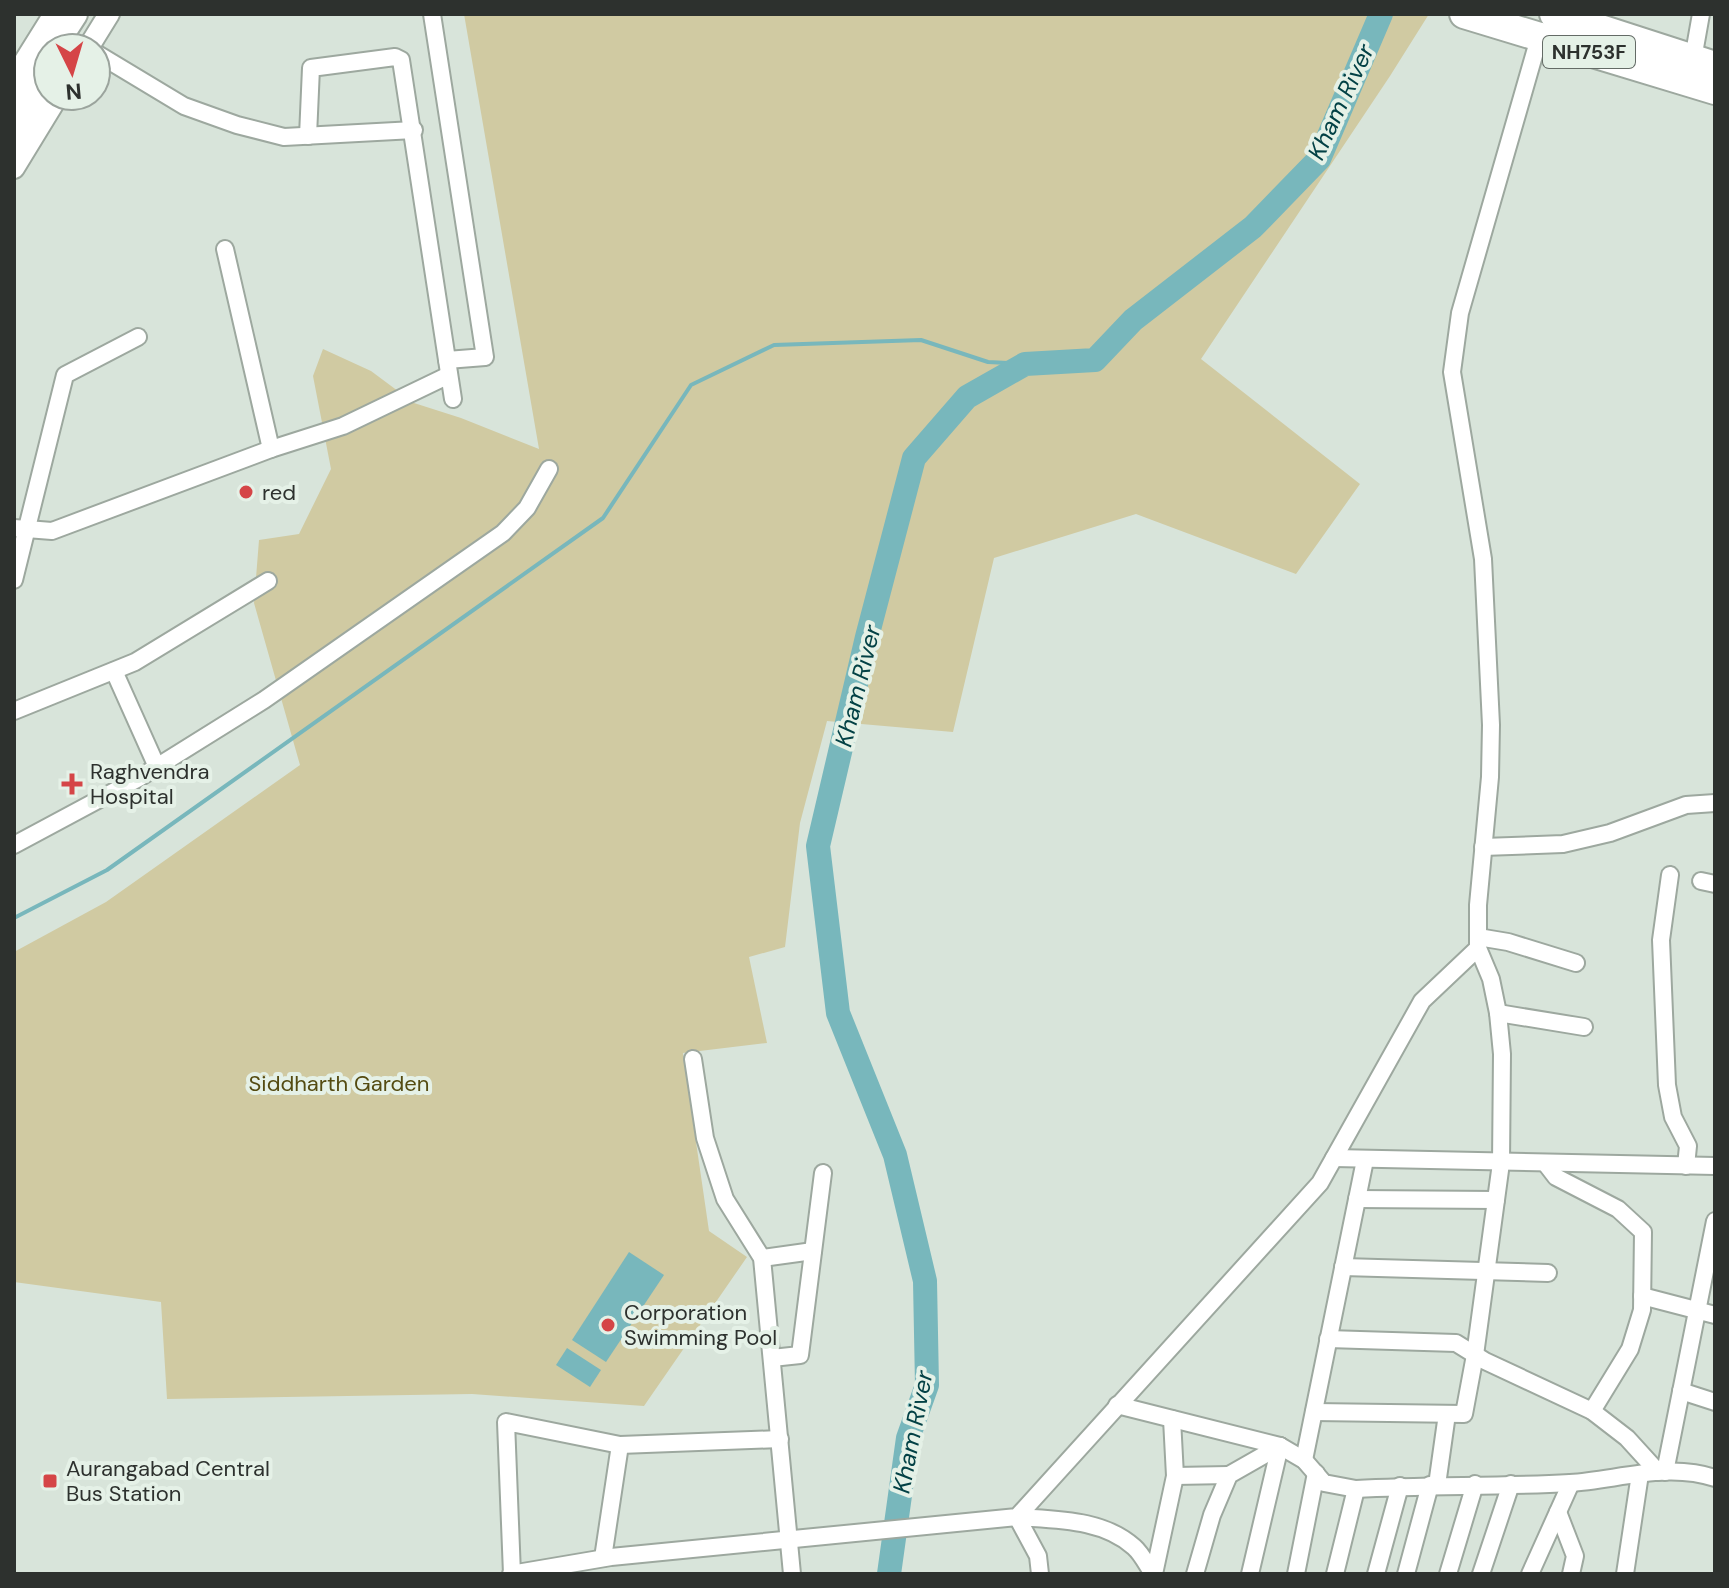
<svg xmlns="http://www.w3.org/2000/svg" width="1729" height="1588" font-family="'DM Sans',sans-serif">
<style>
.green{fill:#d0caa2}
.water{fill:#78b7bc}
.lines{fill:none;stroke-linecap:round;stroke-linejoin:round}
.stream{stroke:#78b7bc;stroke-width:4}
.river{stroke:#78b7bc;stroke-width:24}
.minor-casing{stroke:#9da89f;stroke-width:20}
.tertiary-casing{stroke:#9da89f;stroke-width:24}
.primary-casing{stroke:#9da89f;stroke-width:30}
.trunk-casing{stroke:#9da89f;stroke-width:32}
.minor{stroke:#fff;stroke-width:16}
.tertiary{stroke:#fff;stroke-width:20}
.primary{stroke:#fff;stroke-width:26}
.trunk{stroke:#fff;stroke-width:28}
.poi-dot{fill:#d54547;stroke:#e5f1e7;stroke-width:3}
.labels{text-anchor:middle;stroke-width:8;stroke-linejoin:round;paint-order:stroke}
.shield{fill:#e5f1e7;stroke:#646b66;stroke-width:2}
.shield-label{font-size:20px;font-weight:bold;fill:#2d312e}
.poi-label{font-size:22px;fill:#2d312e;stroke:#e5f1e7;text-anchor:start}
.park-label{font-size:22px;fill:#544b11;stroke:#e5f1e7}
.water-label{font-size:24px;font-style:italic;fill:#034145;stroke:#e5f1e7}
</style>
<rect width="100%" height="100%" fill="#d8e4da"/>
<path class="green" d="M464 14H1429L1390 76 1201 359 1360 484 1296 574 1136 514 994 558 953 732 827 721 800 823 785 947 749 957 767 1043 683 1053 709 1231 747 1257 644 1406 472 1394 167 1399 161 1302 14 1282V952L106 902 300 765 254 603 259 540 299 534 331 469 313 376 323 349 371 371 414 403 461 418 539 449Z"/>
<g class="water">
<path d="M629 1252 664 1275 606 1362 572 1340Z"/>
<path d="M567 1348 601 1370 590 1387 556 1365Z"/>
</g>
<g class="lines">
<path class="stream" d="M14 918 107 870 603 518 691 385 774 345 921 340 988 362 1025 364"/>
<path class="river" d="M889 1574 908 1438 927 1385 925 1281 895 1155 838 1013 818 846 867 637 914 458 967 397 1025 364 1095 360 1133 320 1253 227 1319 159 1381 14"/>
<g class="minor-casing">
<g id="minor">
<path d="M432 14 485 357 447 360"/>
<path d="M96 53 184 106 237 125 284 137 414 130"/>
<path d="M1693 59 1701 14"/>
<path d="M308 136 311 68 395 57 401 60 453 399"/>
<path d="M225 249 271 449"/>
<path d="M14 528 52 531 271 449 343 426 449 375"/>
<path d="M14 580 65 375 138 337"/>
<path d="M114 671 157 767"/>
<path d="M14 711 135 662 268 581"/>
<path d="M14 845 139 778 264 700 503 533 527 508 549 469"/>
<path d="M1483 847 1563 844 1610 833 1686 805 1715 803"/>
<path d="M1670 875 1661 940 1667 1085 1673 1117 1688 1146 1686 1166"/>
<path d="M1701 881 1715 884"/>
<path d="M1478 937 1508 942 1576 963"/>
<path d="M1498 1013 1584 1027"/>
<path d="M693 1059 705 1138 725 1199 762 1258 792 1574"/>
<path d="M1334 1158 1715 1166"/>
<path d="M1546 1164 1556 1177 1618 1209 1643 1232 1642 1310 1630 1349 1592 1411"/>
<path d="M1357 1199 1496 1200"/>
<path d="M762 1258 813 1251"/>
<path d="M1343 1267 1548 1273"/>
<path d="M1642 1296 1715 1315"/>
<path d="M1328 1339 1456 1343 1485 1361 1592 1411 1627 1438 1658 1472"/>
<path d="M772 1358 800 1355 823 1173"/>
<path d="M1681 1391 1715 1402"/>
<path d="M1117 1405 1280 1446 1304 1460 1324 1483 1356 1489C1427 1485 1499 1487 1570 1483 1617 1480 1668 1462 1715 1478"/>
<path d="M1314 1412 1464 1414 1475 1355 1501 1163 1502 1054 1498 1013 1491 979 1478 948V905L1490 777 1491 725 1483 559 1452 372 1460 313 1541 31"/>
<path d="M1304 1460 1365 1160"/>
<path d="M1665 1472 1715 1221"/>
<path d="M1175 1476 1229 1475"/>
<path d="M1437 1485 1447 1414"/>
<path d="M1558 1512 1575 1556 1571 1574"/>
<path d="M1017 1517C1057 1520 1103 1519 1134 1547 1142 1554 1147 1565 1153 1574"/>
<path d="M1017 1517 1038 1556 1040 1574"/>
<path d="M603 1558 620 1445 780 1439"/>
<path d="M511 1574 611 1557 1017 1517 1320 1183 1422 1001 1478 948"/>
<path d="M512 1574 506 1422 620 1445"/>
<path d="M1154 1574 1175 1476 1172 1419"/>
<path d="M1195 1574 1212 1515 1229 1475 1280 1446"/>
<path d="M1250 1574 1280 1446"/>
<path d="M1296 1574 1316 1473"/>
<path d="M1335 1574 1356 1489"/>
<path d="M1376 1574 1400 1486"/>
<path d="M1406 1574 1430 1485"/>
<path d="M1448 1574 1475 1484"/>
<path d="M1481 1574 1511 1484"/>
<path d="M1530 1574 1571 1483"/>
<path d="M1625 1574 1640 1474"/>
</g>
</g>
<g class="tertiary-casing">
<g id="tertiary">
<path d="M88 48 109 14"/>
<path d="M14 78 54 14"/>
<path d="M14 168 58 96"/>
</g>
</g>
<g class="primary-casing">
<g id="primary">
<path d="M52 48 74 14"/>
<path d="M18 102 48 55"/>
<path d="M14 142 48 87"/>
</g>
</g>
<g class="trunk-casing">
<g id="trunk">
<path d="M1464 14 1715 90"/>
<path d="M1554 14 1715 66"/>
</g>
</g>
<use href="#minor" class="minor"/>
<use href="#tertiary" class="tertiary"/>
<use href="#primary" class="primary"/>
<use href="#trunk" class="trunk"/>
</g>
<g class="poi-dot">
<circle cx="246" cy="492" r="8"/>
<path d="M68 772h8v8h8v8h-8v8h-8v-8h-8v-8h8z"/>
<circle cx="608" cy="1325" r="8"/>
<rect x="42" y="1473" width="16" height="16" rx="4"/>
</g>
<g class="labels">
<rect class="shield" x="1543" y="36" width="92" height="32" rx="6"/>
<g class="shield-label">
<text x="1589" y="59">NH753F</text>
</g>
<g class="poi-label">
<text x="262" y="500">red</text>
<text x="90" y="779">Raghvendra<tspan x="90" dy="25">Hospital</tspan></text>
<text x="624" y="1320">Corporation<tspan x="624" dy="25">Swimming Pool</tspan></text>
<text x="66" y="1476">Aurangabad Central<tspan x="66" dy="25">Bus Station</tspan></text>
</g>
<g class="park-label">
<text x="339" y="1091">Siddharth Garden</text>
</g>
<g class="water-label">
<text transform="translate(1341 102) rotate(-65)" y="8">Kham River</text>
<text transform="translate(858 686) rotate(-76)" y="8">Kham River</text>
<text transform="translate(913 1432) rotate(-79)" y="8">Kham River</text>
</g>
</g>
<rect width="1729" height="1588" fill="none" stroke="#2d312e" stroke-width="32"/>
<g transform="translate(72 72) rotate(175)"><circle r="38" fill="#e5f1e7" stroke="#9ba49d" stroke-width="2"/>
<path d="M0-6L14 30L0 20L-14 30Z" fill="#d54547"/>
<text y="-12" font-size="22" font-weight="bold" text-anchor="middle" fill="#2d312e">N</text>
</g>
</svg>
